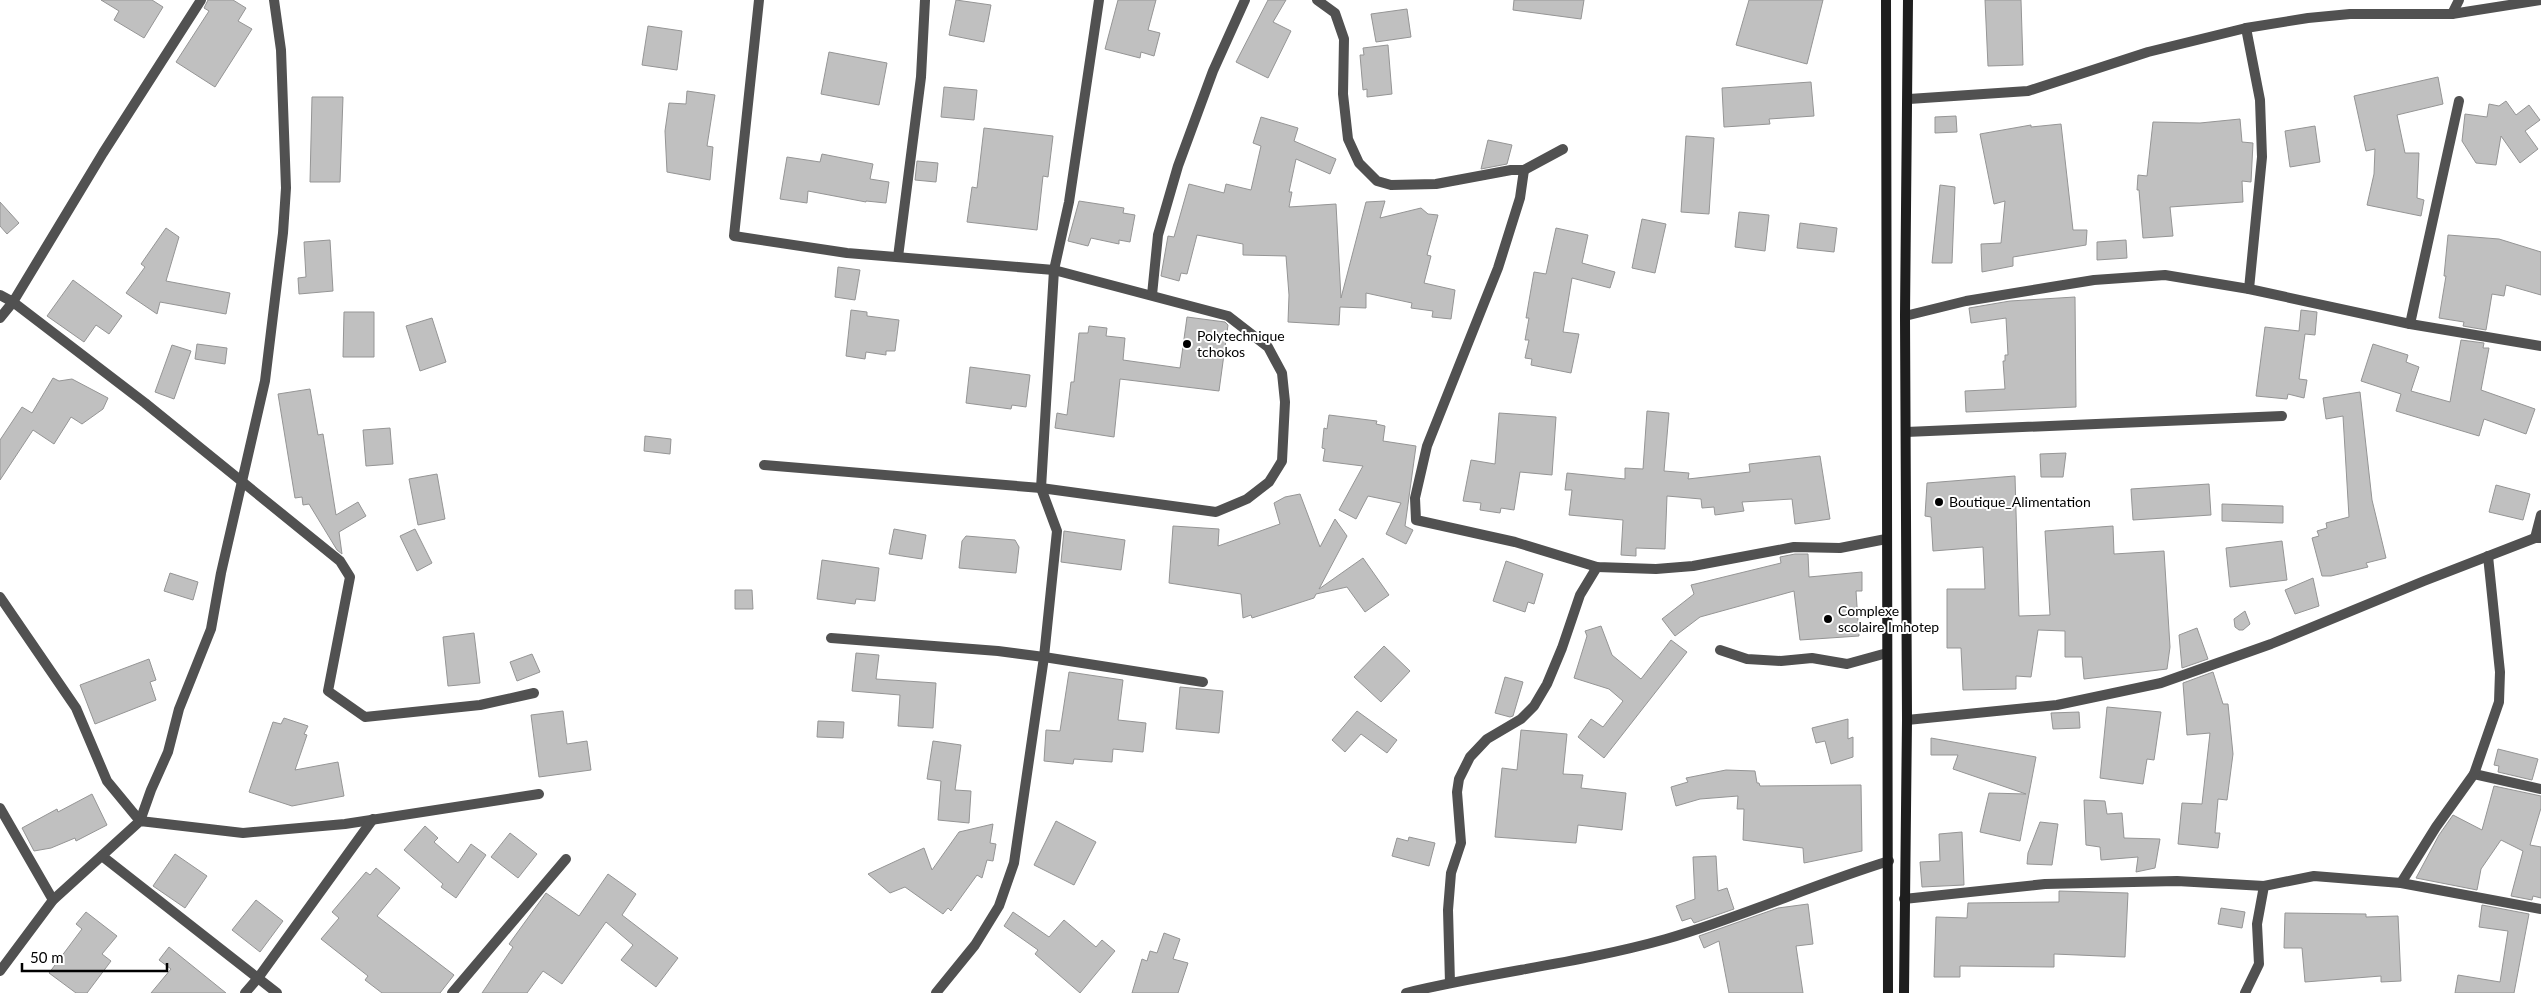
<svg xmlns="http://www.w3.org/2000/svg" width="2541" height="993" font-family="Lato,sans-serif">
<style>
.building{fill:#c0c0c0;stroke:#959595}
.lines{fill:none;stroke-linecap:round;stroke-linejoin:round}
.street{stroke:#515151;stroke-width:10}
.secondary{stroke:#1e1e1e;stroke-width:10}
.poi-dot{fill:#000;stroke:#fff;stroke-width:2}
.labels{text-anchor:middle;stroke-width:4;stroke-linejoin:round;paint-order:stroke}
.poi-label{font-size:14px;fill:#000;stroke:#fff;text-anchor:start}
</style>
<rect width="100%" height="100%" fill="#fff"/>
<g class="building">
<path d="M101 0H152L163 7 144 38 114 20 119 11Z"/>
<path d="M208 0H233L246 8 238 21 252 29 215 87 176 62 209 11 204 8Z"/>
<path d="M956 0 991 5 984 42 949 35Z"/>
<path d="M1118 0H1156L1148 30 1160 33 1154 56 1141 52 1140 58 1105 49Z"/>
<path d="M1268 0H1286L1273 22 1291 31 1268 78 1236 62Z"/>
<path d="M1514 0H1584L1581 19 1513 10Z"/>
<path d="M1749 0H1823L1807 64 1736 45Z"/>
<path d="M1985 0H2021L2023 65 1988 66Z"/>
<path d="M1407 9 1411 37 1376 42 1371 14Z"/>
<path d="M648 26 682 31 677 70 642 65Z"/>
<path d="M1388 45 1392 94 1367 97V89L1363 90 1360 55H1364L1363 48Z"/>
<path d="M829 52 887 63 879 105 821 94Z"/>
<path d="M2438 77 2443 104 2397 115 2405 153H2419L2417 198 2424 200 2421 216 2367 205 2374 174 2375 149 2366 151 2354 96Z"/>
<path d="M1811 82 1814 116 1769 119 1770 124 1724 127 1722 88Z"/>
<path d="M944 87 977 90 974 120 941 117Z"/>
<path d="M687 91 715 95 707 146 713 147 710 180 667 172 665 131 669 103 686 104Z"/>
<path d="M312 97H343L340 182H310Z"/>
<path d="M2506 101 2516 115 2529 105 2540 120 2525 131 2538 149 2520 163 2501 136 2496 165 2476 163 2462 141 2465 114 2487 117 2489 104 2499 106Z"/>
<path d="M1956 116 1957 132 1935 133V117Z"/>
<path d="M1261 117 1298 128 1294 141 1336 159 1330 174 1296 159 1289 192H1292L1289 207 1336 204 1341 298 1366 202 1385 201 1380 218 1421 208 1428 214 1438 215 1427 255 1431 256 1424 283 1455 290 1451 319 1432 317 1433 311 1411 308 1412 303 1366 293V308L1340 307 1339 325 1288 322 1289 295 1286 256 1243 255V244L1197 235 1187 274 1181 273 1179 281 1161 276 1168 236 1174 237 1189 184 1224 193 1226 184 1251 190 1261 146 1253 143Z"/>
<path d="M2240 119 2242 142 2253 143 2251 182 2242 181 2243 202 2170 207 2173 236 2143 238 2139 190H2137L2138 175 2147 176 2153 122 2200 123Z"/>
<path d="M2061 124 2073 230H2087L2086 245 2013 257V266L1982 272 1981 244 2001 243 2005 201 1994 204 1980 134 2031 125V127Z"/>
<path d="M2315 126 2320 162 2290 167 2285 131Z"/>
<path d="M984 128 1053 136 1048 177 1043 176 1037 230 967 222 972 187 977 188Z"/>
<path d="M1686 136 1714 138 1709 214 1681 212Z"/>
<path d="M1488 140 1512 145 1507 164 1481 169Z"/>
<path d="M822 154 873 164 870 179 889 182 886 203 866 201V202L808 191 807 203 780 199 787 157 820 162Z"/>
<path d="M917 161 938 163 936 182 915 180Z"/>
<path d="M1940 185 1955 187 1952 263H1932Z"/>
<path d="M1079 201 1124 208 1123 213 1135 215 1130 242 1119 240V244L1091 238 1088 246 1068 241Z"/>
<path d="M0 202 19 223 7 234 0 226Z"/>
<path d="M1739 212 1769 215 1765 251 1735 247Z"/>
<path d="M1642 219 1666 224 1655 273 1632 268Z"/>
<path d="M1800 223 1837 228 1834 252 1797 248Z"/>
<path d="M166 228 179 237 166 281 230 293 226 314 160 302 157 314 126 293 145 267 141 264Z"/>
<path d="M1556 228 1588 235 1582 263 1615 272 1610 288 1572 278 1563 332 1579 334 1571 373 1531 365 1532 359 1525 358 1529 340H1525L1529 318H1526L1534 272 1546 274Z"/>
<path d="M2448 235 2499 239 2541 252V295L2506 285 2504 296 2492 294 2486 330 2463 326 2464 322 2439 318 2446 276H2444Z"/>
<path d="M330 240 333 291 299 294 298 278 306 277 304 242Z"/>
<path d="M2126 240 2127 258 2097 260V242Z"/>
<path d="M838 267 860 270 855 300 835 297Z"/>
<path d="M73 280 122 316 109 334 96 325 84 342 47 316Z"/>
<path d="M2075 297 2076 407 1966 412 1965 391 2005 389 2003 361H2005V355H2008L2006 318 1971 323 1969 308 2010 301Z"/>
<path d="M851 310 867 312V316L899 320 895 351H886V355L866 352 865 359 846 356Z"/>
<path d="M2301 310 2317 312 2315 335 2305 334 2299 379 2307 380 2304 398 2288 394 2287 399 2256 396 2265 327 2299 331Z"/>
<path d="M344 312H374V357H343Z"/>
<path d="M1187 317 1225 322 1228 325 1219 391 1120 379 1114 437 1055 428 1057 413 1067 415 1071 382H1074L1079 333H1088L1089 326 1107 328 1106 336 1125 338 1123 360 1180 368Z"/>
<path d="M432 318 446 362 420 371 406 326Z"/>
<path d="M2461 340 2484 343 2483 348H2489L2481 390 2535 409 2526 434 2484 419 2479 436 2396 411 2401 394 2361 381 2373 344 2408 355 2406 362 2419 367 2411 391 2450 402Z"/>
<path d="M197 344 227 348 225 364 195 359Z"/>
<path d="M172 345 191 351 174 399 155 392Z"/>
<path d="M970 367 1030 375 1026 407 1012 405 1011 409 966 403Z"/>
<path d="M53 378 59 381 72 379 108 398 103 409 82 424 71 417 54 444 33 430 0 480V440L22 407 32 413Z"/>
<path d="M310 389 318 435 323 434 336 515 358 502 366 516 339 532 342 554 337 550 309 504 303 505 302 497 295 498 278 394Z"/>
<path d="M2360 392 2372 500 2386 558 2366 563 2368 567 2331 576H2322L2312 538 2319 536 2317 531 2327 528 2326 523 2349 517 2343 416 2326 419 2323 398Z"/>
<path d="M1647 411 1669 413 1664 471 1689 473 1688 479 1750 472 1749 464 1820 456 1830 519 1795 524 1792 499 1742 502 1744 511 1715 515 1714 507 1702 508 1701 499 1667 496 1665 549 1636 548V556L1621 555 1623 520 1569 515 1572 490H1565L1567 473 1625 479V468L1643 469Z"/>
<path d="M1499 413 1556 417 1552 475 1520 472 1514 510 1501 508 1500 513 1480 510 1481 503 1463 501 1471 460 1495 464Z"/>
<path d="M1329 415 1377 421 1376 424 1385 426 1383 441 1416 446 1405 526 1413 530 1406 544 1386 534 1401 503 1368 496 1356 519 1339 510 1363 466 1323 461 1325 449 1322 448 1324 428 1327 429Z"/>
<path d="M390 428 393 464 366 466 363 430Z"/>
<path d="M645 436 671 439 670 454 644 451Z"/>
<path d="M2066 453 2063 477H2041L2040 454Z"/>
<path d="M437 474 445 519 418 525 409 479Z"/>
<path d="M2015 476 2019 616 2050 615 2045 531 2113 526 2114 554 2164 551 2170 647 2167 669 2084 679 2082 657H2065V631L2038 630 2031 677 2016 676V689L1963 690 1961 648H1947V589H1985L1983 547 1933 551 1931 517 1925 516 1927 483Z"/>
<path d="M2209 484 2211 515 2133 520 2131 489Z"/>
<path d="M2496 485 2530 494 2523 520 2489 512Z"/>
<path d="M1300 494 1320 547 1335 519 1347 536 1319 589 1363 558 1389 595 1365 612 1347 587 1316 594 1314 598 1252 618 1251 615 1243 618 1241 594 1169 583 1173 526 1219 529 1218 546 1280 524 1274 503 1285 497Z"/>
<path d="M2222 504 2283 506V523L2222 521Z"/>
<path d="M415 529 432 563 417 571 400 536Z"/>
<path d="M894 529 926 535 922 559 889 554Z"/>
<path d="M1064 531 1125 540 1121 570 1061 562Z"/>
<path d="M966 536 1015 540 1019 547 1016 573 959 568 962 541Z"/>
<path d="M2282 541 2287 580 2230 587 2226 548Z"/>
<path d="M1795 554H1808L1809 577 1862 572V591H1856L1859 636 1800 640 1794 591 1700 617 1675 636 1662 619 1694 594 1691 585 1781 563 1780 557Z"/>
<path d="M822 560 879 568 875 601 856 599 855 604 817 599Z"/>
<path d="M1506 561 1543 574 1534 604 1528 602 1525 612 1493 601Z"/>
<path d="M170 573 198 582 193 600 164 591Z"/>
<path d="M2313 578 2319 606 2295 614 2285 590Z"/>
<path d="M735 590H752L753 609H735Z"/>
<path d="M2245 611 2250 624 2243 630H2239L2235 627 2234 619Z"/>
<path d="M1601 626 1612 655 1641 679 1671 640 1687 652 1604 758 1578 737 1591 719 1603 727 1623 701 1609 689 1574 678 1587 636 1585 631Z"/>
<path d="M2197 628 2208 659 2182 668 2179 635Z"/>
<path d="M474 633 480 683 448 686 443 637Z"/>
<path d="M1384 646 1410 671 1381 702 1354 677Z"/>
<path d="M856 653 879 655 876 679 936 683 933 728 898 726 900 695 852 691Z"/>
<path d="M532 654 540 672 517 681 510 662Z"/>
<path d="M149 659 156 680 150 682 156 700 95 724 80 685Z"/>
<path d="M1069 672 1123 680 1118 720 1146 723 1143 752 1113 749 1112 762 1074 759 1073 764 1044 761 1046 730 1060 731Z"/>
<path d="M2213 672 2223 704H2228L2233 754 2227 800 2218 799 2215 833H2220L2218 848 2178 844 2182 803 2202 804 2210 733 2187 735 2183 683Z"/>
<path d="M1505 677 1523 682 1513 716 1510 717 1495 713Z"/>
<path d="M1180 687 1223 691 1219 733 1176 729Z"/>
<path d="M2107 707 2161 712 2154 760 2147 759 2143 784 2100 778Z"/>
<path d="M563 711 567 744 587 741 591 770 539 777 531 715Z"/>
<path d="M1357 711 1397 740 1387 753 1361 734 1345 752 1332 740Z"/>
<path d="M2079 712 2080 728 2053 729 2051 713Z"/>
<path d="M284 718 308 726 304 734 307 735 295 770 338 762 344 796 292 806 249 792 273 722 281 724Z"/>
<path d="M1848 719V739L1853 737V757L1831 764 1825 741 1816 743 1812 728Z"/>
<path d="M818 721 844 722 843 738 817 737Z"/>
<path d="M1521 730 1567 734 1563 774 1583 775 1581 788 1626 793 1622 830 1578 825 1576 843 1495 837 1502 768 1517 770Z"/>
<path d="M1931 738 2036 757 2020 841 1980 832 1989 793 2026 794 1953 769 1958 755H1931Z"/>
<path d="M933 741 961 745 955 790 971 791 969 823 938 820 941 781 927 779Z"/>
<path d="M2498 749 2538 759 2532 780 2498 772 2499 766 2494 765Z"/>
<path d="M1726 770 1755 771 1757 783H1759L1760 786 1861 785 1862 851 1804 863 1803 848 1743 840 1744 809H1737L1738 796 1700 799 1676 806 1671 787 1688 782 1686 778Z"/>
<path d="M2494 786 2541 796V808L2530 845 2541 847V898L2533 896 2532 900 2511 896 2523 851 2501 840 2481 869 2477 890 2416 878 2439 835 2453 815 2482 830Z"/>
<path d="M92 794 107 825 76 841 75 838 51 848 34 851 22 828 57 809 58 812Z"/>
<path d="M2084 800 2105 801 2107 814 2122 813 2124 838 2160 839 2155 868 2136 872 2138 857 2101 860 2100 847 2086 845Z"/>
<path d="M1056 821 1096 842 1074 885 1034 865Z"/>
<path d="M2040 822 2058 824 2052 865 2027 864 2028 853Z"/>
<path d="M993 824 990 843 996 844 993 861 987 860 982 878 977 875 951 911 948 908 943 914 905 887 890 893 868 874 924 848 932 870 959 832Z"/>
<path d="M425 826 438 838 434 842 458 863 471 844 486 855 456 898 441 887 443 884 404 850Z"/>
<path d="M1962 832 1964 885 1922 887 1920 862 1940 861 1939 834Z"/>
<path d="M510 833 537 854 518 878 491 857Z"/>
<path d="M1409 837 1435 843 1429 866 1392 856 1397 838 1408 841Z"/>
<path d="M175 854 207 876 185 908 153 886Z"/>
<path d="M1716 856 1718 891 1727 888 1734 909 1694 923 1691 918 1682 921 1676 906 1695 899 1693 857Z"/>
<path d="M376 868 400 888 377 916 454 975 440 993H382L365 980 368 976 321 939 339 918 332 912 366 872 370 875Z"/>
<path d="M608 874 636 894 622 915 678 958 656 987 621 960 633 945 606 922 562 984 543 971 527 993H482L513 947 509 944 546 893 579 916Z"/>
<path d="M2059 891 2128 893 2125 957 2054 954V967L1960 966V977H1934L1936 917 1967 918 1968 903 2059 902Z"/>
<path d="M256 900 283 921 260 952 232 930Z"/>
<path d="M1808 904 1813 944 1796 946 1803 993H1729L1719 941 1704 948 1699 936 1778 908Z"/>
<path d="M2482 905 2529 914 2514 993H2455L2458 975 2500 982 2508 931 2479 927Z"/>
<path d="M2221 908 2245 912 2242 928 2218 924Z"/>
<path d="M86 912 117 936 102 954 111 961 87 993H76L49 973 82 929 76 924Z"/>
<path d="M1013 912 1049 937 1064 920 1096 947 1102 940 1115 951 1080 993 1035 954 1038 950 1004 926Z"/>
<path d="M2285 913 2366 914V917L2398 916 2401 981 2381 982V976L2305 982 2302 948H2284Z"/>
<path d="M1164 933 1180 939 1173 959 1188 963 1178 993H1132L1142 959 1147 961 1150 951 1157 953Z"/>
<path d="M169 947 226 993H151L171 969 159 960Z"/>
</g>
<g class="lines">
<g class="street">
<path d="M759 0 734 236 847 253 1054 270 1228 316 1268 347 1282 373 1285 402 1282 461 1269 482 1247 499 1216 512 1041 488 764 465"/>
<path d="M1099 0 1069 202 1054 270 1041 488 1057 531 1044 657 1203 682"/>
<path d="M1317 0 1335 13 1344 39 1343 94 1348 139 1359 163 1377 181 1391 185 1436 184 1511 170H1524L1563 149"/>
<path d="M2452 14 2459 0"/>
<path d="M2246 28 2260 100 2262 157 2249 289"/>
<path d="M1909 99 2028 91 2148 52 2246 28 2308 18 2350 14H2452L2541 0"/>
<path d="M1524 170 1520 198 1498 268 1427 446 1415 498 1416 520 1515 542 1597 567 1656 569 1693 566 1794 547 1840 548 1886 539"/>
<path d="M898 257 921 77 925 0"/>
<path d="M0 295 13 302 103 153 201 0"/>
<path d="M1152 295 1158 235 1178 166 1213 71 1245 0"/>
<path d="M1905 316 1966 301 2094 280 2165 275 2249 289 2410 324 2541 346"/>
<path d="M0 318 13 302 145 403 340 561 350 577 328 691 365 717 480 705 534 693"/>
<path d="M2410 324 2459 101"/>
<path d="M1906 432 2282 416"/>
<path d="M2535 538 2541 515"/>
<path d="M0 597 76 708 107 781 140 821"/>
<path d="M831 638 998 651 1044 657 1014 863 999 906 975 945 936 993"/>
<path d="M1720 650 1747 659 1781 661 1812 658 1847 664 1887 653"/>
<path d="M1907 720 2057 705 2161 683 2271 644 2424 581 2535 538H2541"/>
<path d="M2474 774 2541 789"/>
<path d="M0 808 53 900"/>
<path d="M140 821 151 790 168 752 179 709 211 629 221 573 265 381 283 233 286 188 281 50 274 0"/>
<path d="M102 856 277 993"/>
<path d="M2401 883 2436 827 2474 774 2499 702 2500 672 2488 556"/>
<path d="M1904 899 2045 884 2177 881 2264 886"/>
<path d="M0 971 53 900 140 821 243 833 345 824 539 794"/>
<path d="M1450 983 1448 910 1451 873 1461 843 1457 792 1459 779 1470 757 1487 739 1521 719 1534 706 1547 684 1562 648 1580 595 1597 567"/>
<path d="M245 993 258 978 373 819"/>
<path d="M452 993 566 859"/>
<path d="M1406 993C1492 972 1581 963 1666 939 1742 917 1814 884 1889 861"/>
<path d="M2245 993 2259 964 2257 924 2264 886 2314 876 2401 883 2541 909"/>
</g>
<g class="secondary">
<path d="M1886 0 1888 993"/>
<path d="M1904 993 1907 720 1905 316 1908 0"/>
</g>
</g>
<g class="poi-dot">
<circle cx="1187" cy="344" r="5"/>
<circle cx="1939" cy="502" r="5"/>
<circle cx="1828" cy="619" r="5"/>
</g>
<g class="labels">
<g class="poi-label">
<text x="1197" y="341">Polytechnique<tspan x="1197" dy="16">tchokos</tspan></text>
<text x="1949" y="507">Boutique_Alimentation</text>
<text x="1838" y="616">Complexe<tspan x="1838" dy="16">scolaire Imhotep</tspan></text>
</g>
</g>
<path d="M22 963v8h145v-8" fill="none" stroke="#000000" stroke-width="2.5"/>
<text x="30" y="963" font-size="15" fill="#000000" stroke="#ffffff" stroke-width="4" paint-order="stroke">50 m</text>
</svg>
